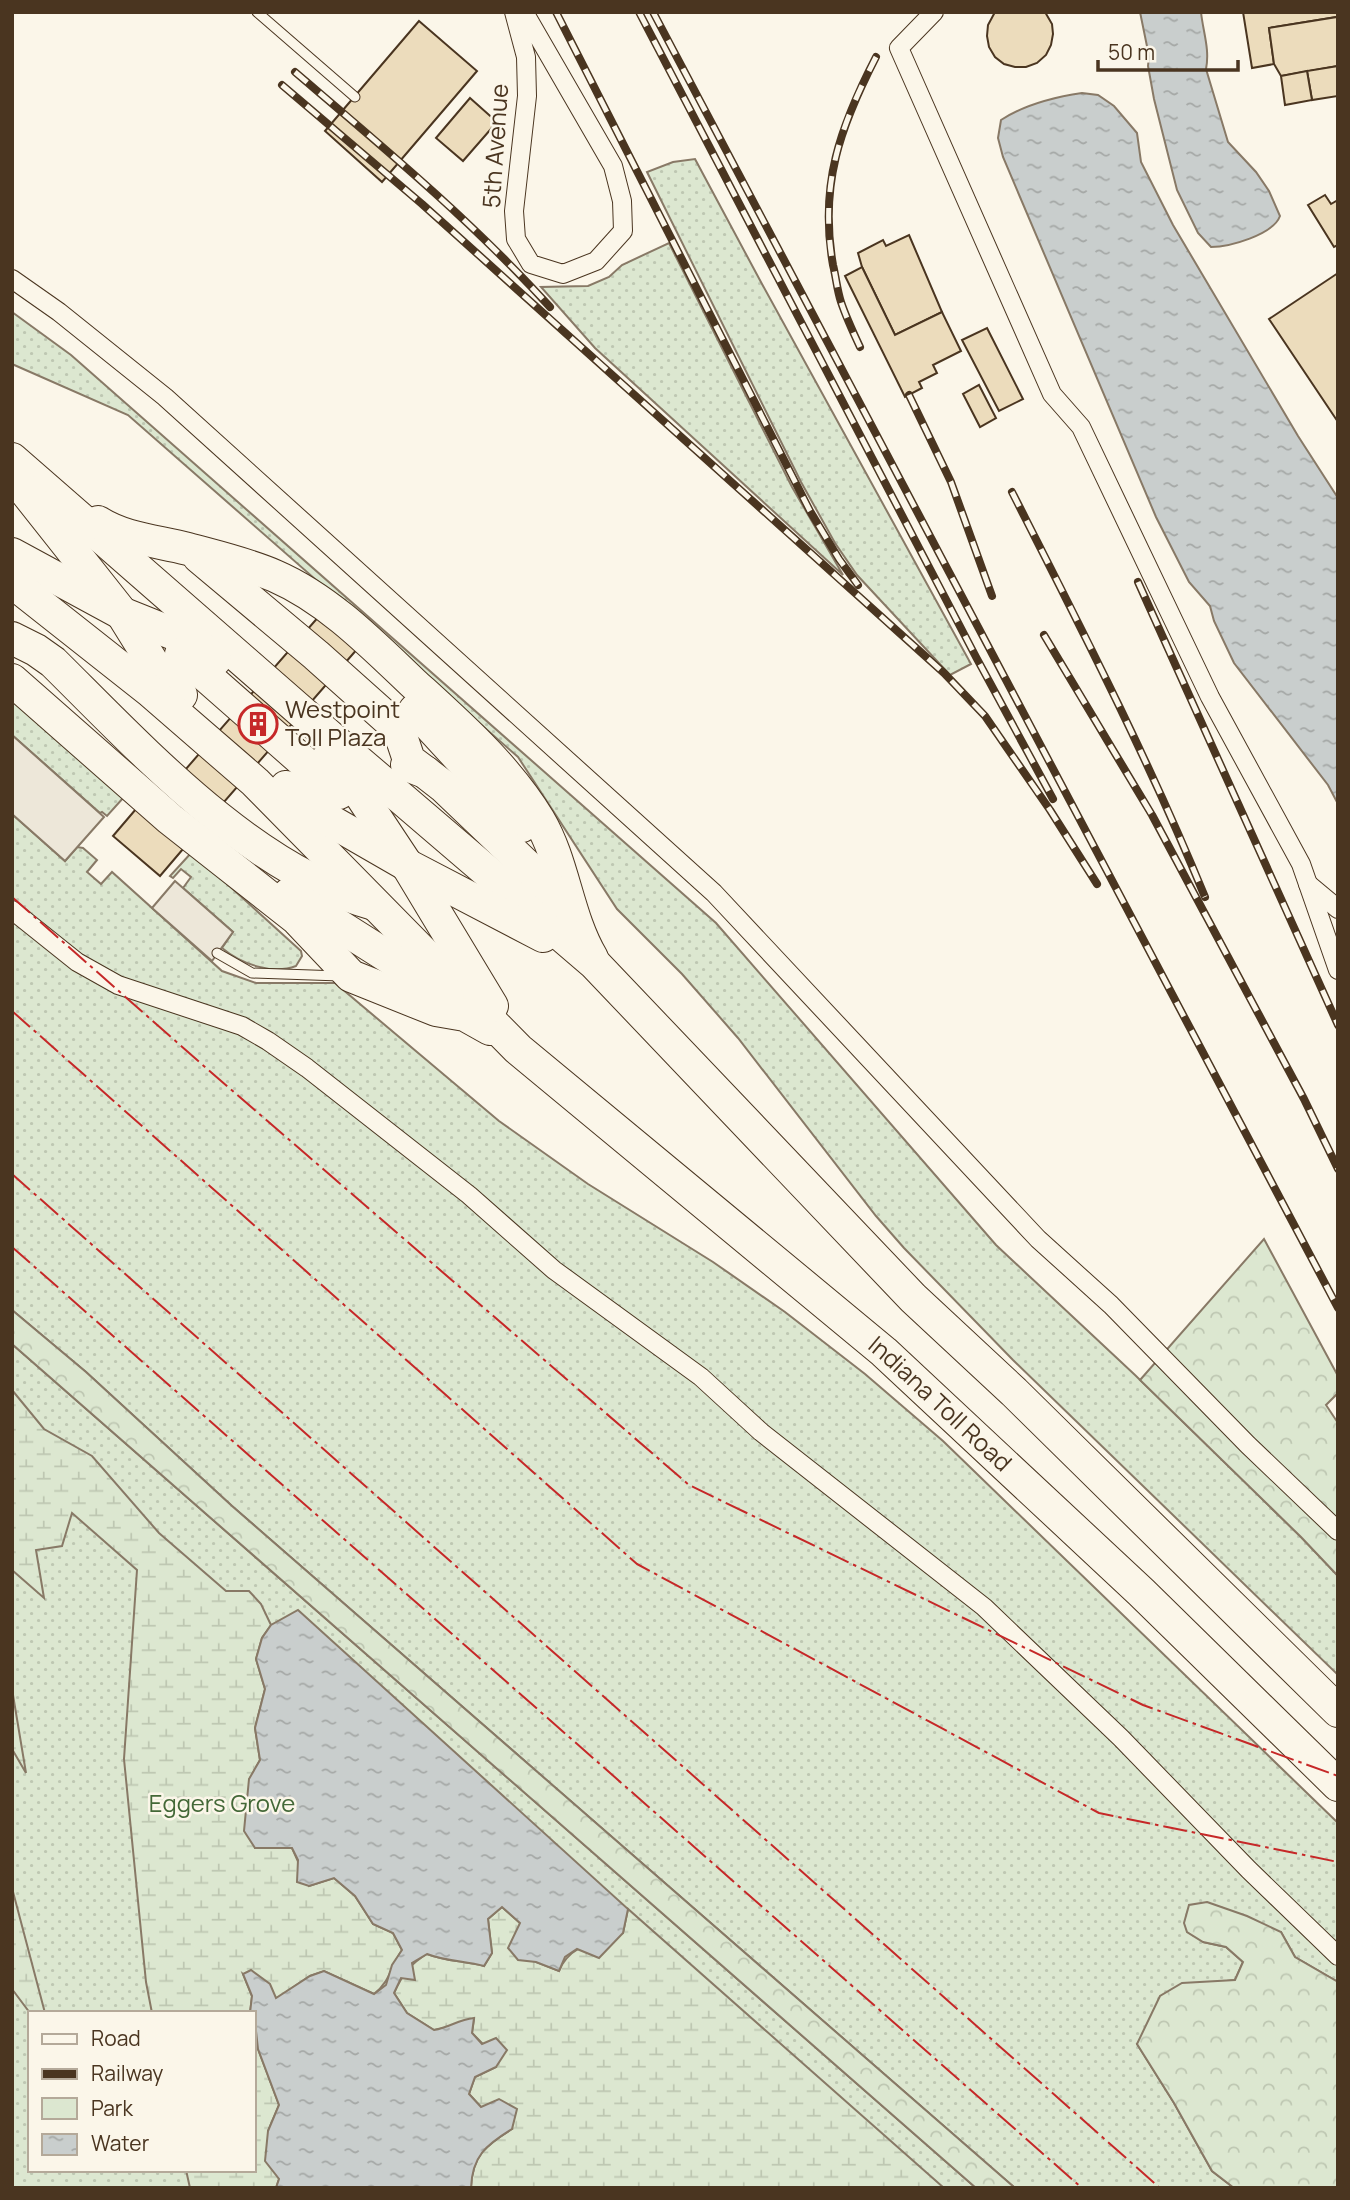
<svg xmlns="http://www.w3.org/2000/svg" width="1350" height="2200" font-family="Manrope,sans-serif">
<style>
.green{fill:url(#green-dots);stroke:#887966;stroke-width:2;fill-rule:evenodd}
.forest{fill:url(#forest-crowns);stroke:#887966;stroke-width:2}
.wetland{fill:url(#wetland-marsh);stroke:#887966;stroke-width:2}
.parking{fill:#ede7d9;stroke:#887966;stroke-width:2}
.water{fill:url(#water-ripples);stroke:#887966;stroke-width:2}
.building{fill:#ecdcbc;stroke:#4a3520;stroke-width:2}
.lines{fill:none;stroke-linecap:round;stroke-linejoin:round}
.service-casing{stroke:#4a3520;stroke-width:11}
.minor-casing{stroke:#4a3520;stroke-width:20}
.motorway-casing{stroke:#4a3520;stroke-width:34}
.service{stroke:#fbf6e9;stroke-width:9}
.minor{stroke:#fbf6e9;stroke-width:18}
.motorway{stroke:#fbf6e9;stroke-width:32}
.rail-casing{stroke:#4a3520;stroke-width:8}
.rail{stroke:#fbf6e9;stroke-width:5;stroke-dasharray:16;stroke-linecap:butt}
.power{stroke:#c62828;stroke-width:2;stroke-dasharray:24 5 3.5 5;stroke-linecap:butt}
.labels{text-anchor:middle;stroke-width:5;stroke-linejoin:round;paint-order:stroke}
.street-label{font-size:24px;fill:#4a3520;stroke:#fbf6e9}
.poi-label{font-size:24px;fill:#4a3520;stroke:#fbf6e9;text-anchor:start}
.park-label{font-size:24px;fill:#436837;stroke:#fbf6e9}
</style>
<defs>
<pattern id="green-dots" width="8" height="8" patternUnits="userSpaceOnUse" patternTransform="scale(1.75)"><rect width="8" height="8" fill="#dce7d0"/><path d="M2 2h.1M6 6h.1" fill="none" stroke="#bec7b2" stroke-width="1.8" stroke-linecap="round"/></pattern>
<pattern id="forest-crowns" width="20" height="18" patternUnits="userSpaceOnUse" patternTransform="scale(1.75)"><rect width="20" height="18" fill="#dce7d0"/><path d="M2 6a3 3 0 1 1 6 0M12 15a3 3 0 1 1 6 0" fill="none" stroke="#bec7b2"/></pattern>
<pattern id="wetland-marsh" width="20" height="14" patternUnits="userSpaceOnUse" patternTransform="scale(1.75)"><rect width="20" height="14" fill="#dce7d0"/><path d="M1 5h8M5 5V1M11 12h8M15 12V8" fill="none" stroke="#bec7b2"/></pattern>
<pattern id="water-ripples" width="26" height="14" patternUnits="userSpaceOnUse" patternTransform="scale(1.75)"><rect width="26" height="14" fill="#c9cecd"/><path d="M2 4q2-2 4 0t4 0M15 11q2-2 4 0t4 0" fill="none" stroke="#a5a8a6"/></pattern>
</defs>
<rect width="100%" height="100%" fill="#fbf6e9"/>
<g class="green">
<path d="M695 159 762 284 971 664 950 675 857 575 835 543 801 482 647 172 673 162Z"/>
<path d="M669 243 792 487 843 575 595 348 541 287 588 286 609 277 622 265Z"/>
<path d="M12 312 71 355 716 923 996 1245 1135 1375 1301 1537 1338 1576V1675L1013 1360 904 1248 876 1216 738 1038 682 974 617 909 518 757 128 415 12 364Z"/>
<path d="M12 697 124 797 107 816 102 812 100 813 12 735Z"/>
<path d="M12 814 65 861 77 847 83 848 97 860 87 872 101 884 112 872 222 971 256 983H335L499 1121 588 1184 713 1262 785 1312 865 1374 943 1441 1338 1823V1982L1295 1957 1281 1932 1203 1942 1226 1947 1243 1962 1235 1980 1210 1983 1137 2044 1174 2103 1212 2171 1234 2188H1015L232 1506 86 1372 12 1310Z"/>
<path d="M192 852 301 951 302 956 296 966C272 975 241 964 222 948L233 932 183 888 191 877 181 869 173 878 170 876Z"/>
<path d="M12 1344 976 2188H12ZM30 2013H254V2170H30Z"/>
</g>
<g class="forest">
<path d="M1264 1239 1338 1376V1393L1326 1405 1338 1423V1576L1301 1537 1140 1380Z"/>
<path d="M12 1310 86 1372 232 1506 1015 2188H976L12 1344Z"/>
<path d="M1207 1902 1247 1916 1281 1932 1295 1957 1338 1982V2188H1234L1212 2171 1174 2103 1137 2044 1160 1996 1182 1983 1235 1980 1243 1962 1226 1947 1203 1942 1187 1932 1184 1923 1189 1905Z"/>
</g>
<g class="wetland">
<path d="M12 1390 44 1429 92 1456 159 1533 226 1591H249L261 1604 271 1625 262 1638 256 1659 265 1689 255 1728 260 1760 249 1780 255 1848H292L309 1886 334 1878 355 1896 373 1924 393 1933 402 1950C391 1966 390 1982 374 1994L324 1971 310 1976 276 1999 243 1974 252 1996 250 2013H152L146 1982 124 1759 137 1570 72 1513 62 1546 36 1550 44 1598 12 1570Z"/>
<path d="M12 1689 26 1773 12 1749Z"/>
<path d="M12 1888 45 2013H30L12 1989Z"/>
<path d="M502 1907 520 1923 536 1962 559 1971C570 1944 597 1942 623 1933L628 1909 944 2188H471C472 2156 486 2145 512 2129L481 2107 469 2094 475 2077 496 2067 483 2044 472 2033 474 2019 451 2027 434 2030 407 2013 394 1993C402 1975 410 1964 427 1954 445 1961 464 1961 484 1966L492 1953 488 1919Z"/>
<path d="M254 2026 257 2032 258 2049 279 2105 268 2131 279 2179 276 2188H190L186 2170H254Z"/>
</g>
<g class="parking">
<path d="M12 735 104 817 65 861 12 814Z"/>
<path d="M175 881 233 932 212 961 152 908Z"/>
</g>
<g class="water">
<path d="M1140 12H1201C1203 32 1210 49 1206 69L1228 142 1256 172 1269 191 1280 216C1273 235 1229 247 1211 247L1198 233 1177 190 1154 99 1148 66 1149 56Z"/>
<path d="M1082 93 1098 95 1114 106 1137 133 1141 162 1173 225 1298 436 1338 498V804L1328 785 1234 663 1214 621 1210 606 1189 582 1156 517 1003 157 998 138 1001 120C1024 105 1055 97 1082 93Z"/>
<path d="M298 1610 628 1909 623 1933 599 1958 577 1949 565 1957 559 1971 536 1962 518 1960 508 1948 520 1923 502 1907 488 1919 492 1953 484 1966C464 1961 445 1961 427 1954L412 1963 415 1980 401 1978 394 1993 407 2013 434 2030C451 2027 457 2020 474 2018L472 2033 482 2044 496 2038 507 2050 496 2067 475 2077 469 2094 481 2107 499 2099 517 2109 512 2129C486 2145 472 2156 471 2188H276L279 2179 265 2161 268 2131 279 2105 258 2049 254 2013H250L252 1996 243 1974 251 1970 270 1984 276 1998 310 1976 324 1971 374 1994 386 1985 392 1965 402 1950 393 1933 373 1924 355 1896 334 1878 309 1886 297 1882 298 1860 292 1848H255L244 1831 249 1779 260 1760 255 1728 265 1689 256 1659 262 1638 271 1625Z"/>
</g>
<g class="building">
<path d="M995 12H1045L1052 24 1053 34 1051 45 1046 55 1037 63 1026 67H1015L1004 64 995 57 989 47 987 36 988 25Z"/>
<path d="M1243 12H1338V21L1337 17 1269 28 1274 64 1252 68Z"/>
<path d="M1337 17 1338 66 1281 76 1274 64 1269 28Z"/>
<path d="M419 21 477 71 382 182 325 131Z"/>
<path d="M1338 66V96L1312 100 1307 71Z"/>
<path d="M1307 71 1312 100 1285 105 1281 76Z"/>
<path d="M470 98 497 122 463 161 436 138Z"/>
<path d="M1325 195 1331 204 1338 200V245L1334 247 1308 205Z"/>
<path d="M909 235 942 312 895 335 862 267 858 253 883 240 886 246Z"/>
<path d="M862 267 895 335 942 312 961 351 933 365 937 373 919 382 922 388 905 397 845 276Z"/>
<path d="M1338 273V422L1269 319Z"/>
<path d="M987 328 1023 399 999 411 962 340Z"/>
<path d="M979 385 996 418 980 427 963 394Z"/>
<path d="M334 599 372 632 183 849 145 816Z"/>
<path d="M136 809 183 849 160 876 113 836Z"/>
</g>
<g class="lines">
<g class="service-casing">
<g id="service">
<path d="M257 12 355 97"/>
<path d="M217 953 252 973 340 976"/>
</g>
</g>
<g class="minor-casing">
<g id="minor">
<path d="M514 12 526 57 527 96 514 211 516 239 531 264 563 274 596 261 623 231 622 201 613 166 524 12"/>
<path d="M934 12 899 48 1052 394 1081 427 1210 697 1301 864 1338 970"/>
<path d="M12 279 59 312 165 397 714 893 1038 1239 1111 1305 1248 1445 1338 1531"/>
<path d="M1308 884 1338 909"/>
<path d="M12 910 77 962 118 985 242 1026 268 1041 307 1068 469 1195 554 1270 701 1377 761 1432 984 1607 1121 1738 1249 1870 1338 1956"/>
</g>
</g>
<g class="motorway-casing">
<g id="motorway">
<path d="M12 459 359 762 594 963 913 1298 1014 1392 1338 1711"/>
<path d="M22 487 121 612 162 678 181 695"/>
<path d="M98 522C125 539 157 541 188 549 217 557 248 564 275 576 328 599 372 644 413 683 459 725 506 766 539 820 564 862 567 916 592 958"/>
<path d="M12 554 119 612 194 642 215 660"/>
<path d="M199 557 316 655 391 722 402 739 409 760 425 772"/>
<path id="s1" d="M12 582 150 691 255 782 518 1049 884 1352 1141 1592 1338 1785"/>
<path d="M12 638 36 650 53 662C140 748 253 872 374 904"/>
<path d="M181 654 339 793"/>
<path d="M12 680 170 819 297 919 351 976 436 1010 465 1015 490 1029"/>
<path d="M415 710 522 826"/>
<path d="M328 758 348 776 407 865 492 1006"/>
<path d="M407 765 425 772 443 786 570 907"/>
<path d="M286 787 315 812 407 865 543 936"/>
<path d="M289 894 390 958 448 999"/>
</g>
</g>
<use href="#service" class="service"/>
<use href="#minor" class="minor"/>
<use href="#motorway" class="motorway"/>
<g class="rail-casing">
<g id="rail">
<path d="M556 12 810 511 839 559 858 585"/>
<path d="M639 12 976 657 1053 799"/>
<path d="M653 12 1338 1308"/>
<path d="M295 72C383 147 472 221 550 307"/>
<path d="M282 85 422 204 944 673 985 716 1050 810 1097 884"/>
<path d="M860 347C853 332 846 317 841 302 837 290 836 277 833 265 819 185 840 127 876 57"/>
<path d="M909 395 951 482 992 596"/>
<path d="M1012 492C1080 626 1148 758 1205 897"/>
<path d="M1138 582 1338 1025"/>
<path d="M1044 635 1152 815 1304 1099 1338 1169"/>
</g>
</g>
<use href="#rail" class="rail"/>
<g class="power">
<path d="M12 897 205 1067 689 1485 1143 1705 1338 1776"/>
<path d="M12 1011 637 1564 1099 1813 1338 1862"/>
<path d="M12 1174 1160 2188"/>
<path d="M12 1247 1082 2188"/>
</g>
</g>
<defs>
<g id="building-ring" transform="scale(2.0125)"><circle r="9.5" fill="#fbf6e9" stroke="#c62828" stroke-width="1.5"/><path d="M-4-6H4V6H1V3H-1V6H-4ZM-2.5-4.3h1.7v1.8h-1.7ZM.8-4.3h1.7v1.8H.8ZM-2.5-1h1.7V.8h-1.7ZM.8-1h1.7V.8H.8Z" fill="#c62828"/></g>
</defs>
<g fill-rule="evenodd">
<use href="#building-ring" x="258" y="724"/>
</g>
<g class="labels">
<g class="street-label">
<text transform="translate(496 146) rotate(-86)" y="8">5th Avenue</text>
<text dy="8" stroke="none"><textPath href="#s1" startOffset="1241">Indiana Toll Road</textPath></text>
</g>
<g class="poi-label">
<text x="285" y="718">Westpoint<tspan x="285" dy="28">Toll Plaza</tspan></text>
</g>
<g class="park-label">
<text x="222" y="1812">Eggers Grove</text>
</g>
</g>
<rect width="1350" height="2200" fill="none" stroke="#4a3520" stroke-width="28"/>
<rect x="28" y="2011" width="228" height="161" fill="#fbf6e9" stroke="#b4a999" stroke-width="2"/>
<rect x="42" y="2034" width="35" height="10" fill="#fbf6e9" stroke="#b4a999" stroke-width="2"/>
<text x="91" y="2046" font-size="21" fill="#4a3520">Road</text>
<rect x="42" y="2069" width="35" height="10" fill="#4a3520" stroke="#b4a999" stroke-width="2"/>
<text x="91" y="2081" font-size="21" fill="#4a3520">Railway</text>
<rect x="42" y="2098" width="35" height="21" fill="#dce7d0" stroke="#b4a999" stroke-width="2"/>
<text x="91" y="2116" font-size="21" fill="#4a3520">Park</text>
<rect x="42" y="2134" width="35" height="21" fill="url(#water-ripples)" stroke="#b4a999" stroke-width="2"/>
<text x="91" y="2151" font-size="21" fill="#4a3520">Water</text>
<path d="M1098 60v10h140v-10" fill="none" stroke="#4a3520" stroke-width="3.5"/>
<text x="1108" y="60" font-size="21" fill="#4a3520" stroke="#fbf6e9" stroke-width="5" paint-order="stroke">50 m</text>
</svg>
